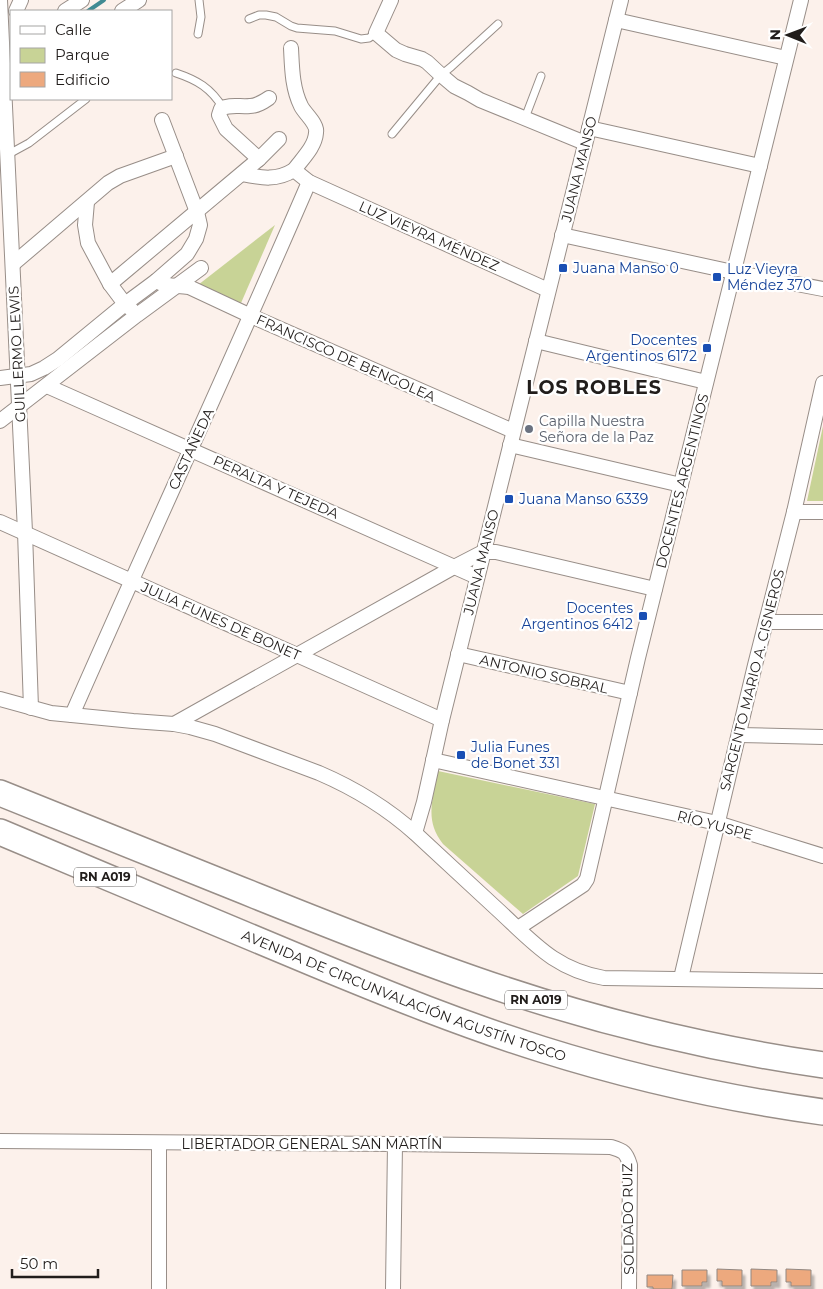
<svg xmlns="http://www.w3.org/2000/svg" width="823" height="1289" font-family="Montserrat,sans-serif">
<style>
.green{fill:#c8d396}
.lines{fill:none;stroke-linecap:round;stroke-linejoin:round}
.stream{stroke:#428b93;stroke-width:4}
.building{fill:#eda97e;stroke:#918781;filter:url(#shadow)}
.service-casing{stroke:#988e88;stroke-width:9}
.minor-casing{stroke:#988e88;stroke-width:16}
.motorway-casing{stroke:#988e88;stroke-width:28}
.service{stroke:#fff;stroke-width:7}
.minor{stroke:#fff;stroke-width:14}
.motorway{stroke:#fff;stroke-width:25}
.transit-dot{fill:#1a4fb4;stroke:#fff;stroke-width:2}
.worship-dot{fill:#6b7280;stroke:#fff;stroke-width:2}
.labels{text-anchor:middle;stroke-width:4.5;stroke-linejoin:round;paint-order:stroke}
.shield{fill:#fff;stroke:#64615f;stroke-width:1}
.shield-label{font-size:12px;font-weight:bold;fill:#211d1b}
.street-label{font-size:14px;fill:#211d1b;stroke:#fff}
.transit-label{font-size:14px;fill:#164399;stroke:#fff;text-anchor:start}
.worship-label{font-size:14px;fill:#5b616d;stroke:#fff;text-anchor:start}
.district-label{font-size:19px;font-weight:bold;letter-spacing:1px;fill:#211d1b;stroke:#fff}
</style>
<defs>
<filter id="shadow"><feDropShadow dx="3" dy="5.5" stdDeviation="1" flood-color="#0004"/></filter>
</defs>
<rect width="100%" height="100%" fill="#fcf1eb"/>
<g class="green">
<path d="M275 225 241 303 198 285Z"/>
<path d="M823 426V501H807Z"/>
<path d="M438 771 595 804 578 876 523 914 443 844C424 820 433 799 438 771Z"/>
</g>
<g class="lines">
<path class="stream" d="M88 11 104 0"/>
</g>
<g class="building">
<path d="M717 1269 742 1270V1286H722V1281H717Z"/>
<path d="M751 1269 777 1270V1282H771V1286H751Z"/>
<path d="M786 1269 811 1270V1286H791V1282H786Z"/>
<path d="M682 1270H707V1282H702V1286H682Z"/>
<path d="M647 1275H673L672 1289H653V1287H647Z"/>
</g>
<g class="lines">
<g class="service-casing">
<g id="service">
<path d="M249 19 259 15H266L276 17 291 26 297 28 335 31 361 39 369 38 376 33"/>
<path d="M198 34 201 17 199 0"/>
<path d="M176 73C197 80 211 88 223 108"/>
<path d="M525 118 541 76"/>
<path d="M392 134 441 75 451 67 498 24"/>
<path d="M7 155 29 143 86 99"/>
</g>
</g>
<g class="minor-casing">
<g id="minor">
<path d="M0 0 25 532 31 708"/>
<path d="M391 0 376 33 396 50 405 54 422 59 427 62 441 75 454 86 468 93 480 100 585 143"/>
<path d="M16 11 21 0"/>
<path d="M65 11 82 0"/>
<path d="M122 11 139 0"/>
<path d="M616 20 786 58"/>
<path d="M291 48C292 67 292 88 301 106 305 114 318 124 316 133 315 147 302 159 294 170"/>
<path d="M589 128 760 166"/>
<path d="M259 159 226 129 219 115 221 109C229 104 240 107 250 106 257 106 263 102 269 98"/>
<path d="M242 174C262 178 276 181 294 170L309 182 548 290"/>
<path d="M87 202 85 225 88 243 110 284 125 304 132 310"/>
<path d="M562 235 733 272 823 289"/>
<path d="M13 264 108 183 120 176 176 156"/>
<path d="M156 281C166 287 177 285 189 287L251 316 513 431"/>
<path d="M110 284 259 159 279 139"/>
<path d="M536 341 706 382"/>
<path d="M0 378 31 374 44 368 58 359 125 304 156 281 187 254 196 239 200 225 197 212 162 120"/>
<path d="M47 386 477 577"/>
<path d="M0 421 137 315 201 268"/>
<path d="M510 445 681 485"/>
<path d="M794 512H823"/>
<path d="M0 522 442 720"/>
<path d="M766 622H823"/>
<path d="M458 654 630 693"/>
<path d="M0 699 51 713 133 721 174 724 190 727 215 734 319 773C354 788 387 808 416 834 443 859 470 884 497 909 533 942 554 969 604 978L823 981"/>
<path d="M72 715C150 537 232 361 309 182"/>
<path d="M174 724 454 567 483 552H496L655 589"/>
<path d="M739 735 823 737"/>
<path d="M433 760 717 823 823 856"/>
<path d="M415 833 424 802 442 720 621 0"/>
<path d="M518 928 583 885 587 879 638 658 801 0"/>
<path d="M681 978 755 665 794 512 823 383"/>
<path d="M0 1141 395 1144 611 1147C624 1151 626 1152 630 1165L629 1289"/>
<path d="M159 1289V1143"/>
<path d="M393 1289 395 1144"/>
</g>
</g>
<g class="motorway-casing">
<g id="motorway">
<path d="M0 793C73 822 146 851 219 881 304 915 389 950 476 980 588 1019 705 1048 823 1065"/>
<path id="s1" d="M0 832C105 876 210 921 315 964 390 995 464 1025 541 1049 633 1078 728 1099 823 1112"/>
</g>
</g>
<use href="#service" class="service"/>
<use href="#minor" class="minor"/>
<use href="#motorway" class="motorway"/>
</g>
<g class="transit-dot">
<rect x="558" y="263" width="10" height="10" rx="2.5"/>
<rect x="712" y="272" width="10" height="10" rx="2.5"/>
<rect x="702" y="343" width="10" height="10" rx="2.5"/>
<rect x="504" y="494" width="10" height="10" rx="2.5"/>
<rect x="638" y="611" width="10" height="10" rx="2.5"/>
<rect x="456" y="750" width="10" height="10" rx="2.5"/>
</g>
<circle class="worship-dot" cx="529" cy="429" r="5"/>
<g class="labels">
<g class="shield">
<rect x="74" y="867.5" width="62" height="19" rx="4"/>
<rect x="505" y="990.5" width="62" height="19" rx="4"/>
</g>
<g class="shield-label">
<text x="105" y="881">RN A019</text>
<text x="536" y="1004">RN A019</text>
</g>
<g class="street-label">
<text transform="translate(579 169) rotate(-76)" y="5">JUANA MANSO</text>
<text transform="translate(429 236) rotate(24)" y="5">LUZ VIEYRA MÉNDEZ</text>
<text transform="translate(17 354) rotate(-93)" y="5">GUILLERMO LEWIS</text>
<text transform="translate(346 358) rotate(24)" y="5">FRANCISCO DE BENGOLEA</text>
<text transform="translate(191 449) rotate(-65)" y="5">CASTAÑEDA</text>
<text transform="translate(682 481) rotate(-76)" y="5">DOCENTES ARGENTINOS</text>
<text transform="translate(276 487) rotate(24)" y="5">PERALTA Y TEJEDA</text>
<text transform="translate(481 562) rotate(-76)" y="5">JUANA MANSO</text>
<text transform="translate(221 621) rotate(24)" y="5">JULIA FUNES DE BONET</text>
<text transform="translate(544 674) rotate(13)" y="5">ANTONIO SOBRAL</text>
<text transform="translate(752 680) rotate(-76)" y="5">SARGENTO MARIO A. CISNEROS</text>
<text transform="translate(715 825) rotate(15)" y="5">RÍO YUSPE</text>
<text dy="5" stroke="none"><textPath href="#s1" startOffset="436">AVENIDA DE CIRCUNVALACIÓN AGUSTÍN TOSCO</textPath></text>
<text x="312" y="1149">LIBERTADOR GENERAL SAN MARTÍN</text>
<text transform="translate(628 1219) rotate(-91)" y="5">SOLDADO RUIZ</text>
</g>
<g class="transit-label">
<text x="573" y="273">Juana Manso 0</text>
<text x="727" y="274">Luz Vieyra<tspan x="727" dy="16">Méndez 370</tspan></text>
<text x="697" y="345" text-anchor="end">Docentes<tspan x="697" dy="16">Argentinos 6172</tspan></text>
<text x="519" y="504">Juana Manso 6339</text>
<text x="633" y="613" text-anchor="end">Docentes<tspan x="633" dy="16">Argentinos 6412</tspan></text>
<text x="471" y="752">Julia Funes<tspan x="471" dy="16">de Bonet 331</tspan></text>
</g>
<g class="worship-label">
<text x="539" y="426">Capilla Nuestra<tspan x="539" dy="16">Señora de la Paz</tspan></text>
</g>
<g class="district-label">
<text x="594" y="394">LOS ROBLES</text>
</g>
</g>
<rect x="10" y="10" width="162" height="90" fill="#ffffff" stroke="#a6a5a4"/>
<rect x="20" y="26" width="25" height="8" fill="#ffffff" stroke="#a6a5a4"/>
<text x="55" y="35" font-size="15" fill="#211d1b">Calle</text>
<rect x="20" y="48" width="25" height="15" fill="#c8d396" stroke="#a6a5a4"/>
<text x="55" y="60" font-size="15" fill="#211d1b">Parque</text>
<rect x="20" y="72" width="25" height="15" fill="#eda97e" stroke="#a6a5a4"/>
<text x="55" y="85" font-size="15" fill="#211d1b">Edificio</text>
<g transform="translate(788 35) rotate(271)" stroke="#ffffff" stroke-width="4" paint-order="stroke">
<path d="M0-4L9 19L0 12L-9 19Z" fill="#211d1b"/>
<text y="-8" font-size="14" font-weight="bold" text-anchor="middle" fill="#211d1b">N</text>
</g>
<path d="M12 1269v8h86v-8" fill="none" stroke="#211d1b" stroke-width="2.5"/>
<text x="20" y="1269" font-size="15" fill="#211d1b" stroke="#ffffff" stroke-width="4" paint-order="stroke">50 m</text>
</svg>
